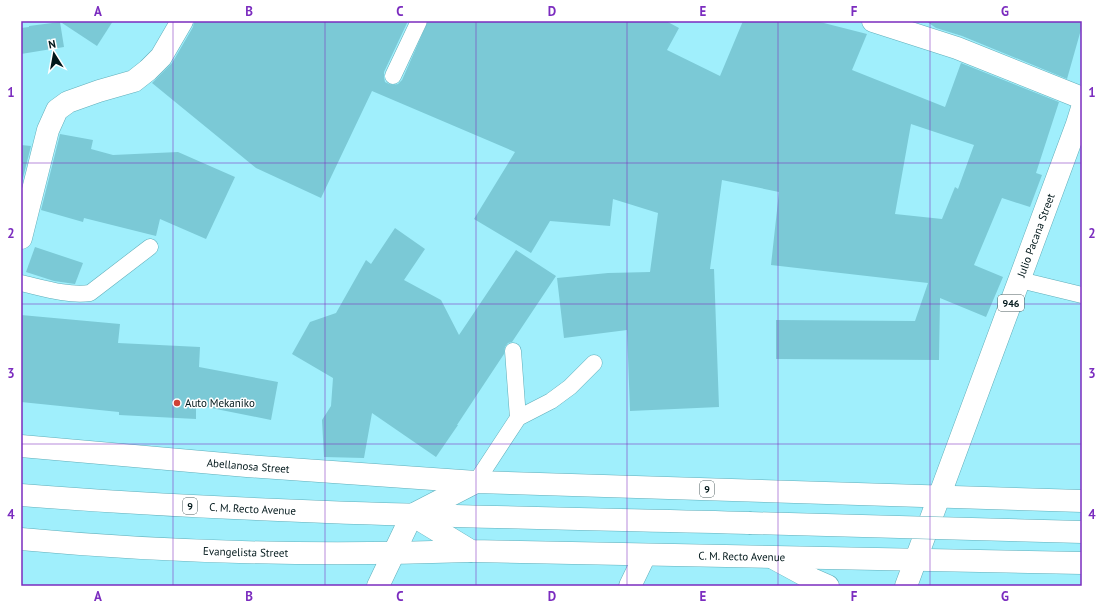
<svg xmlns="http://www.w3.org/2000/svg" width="1103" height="607" font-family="'PT Sans',sans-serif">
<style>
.building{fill:#7bc9d6;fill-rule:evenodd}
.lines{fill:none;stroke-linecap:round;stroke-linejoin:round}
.lane-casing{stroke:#60aeba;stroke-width:17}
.street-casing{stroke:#60aeba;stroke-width:23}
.secondary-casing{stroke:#60aeba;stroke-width:23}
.primary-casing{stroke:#60aeba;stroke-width:23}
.highway-casing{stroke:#60aeba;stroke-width:23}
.lane{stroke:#fff;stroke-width:16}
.street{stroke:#fff;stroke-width:22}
.secondary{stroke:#fff;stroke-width:22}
.primary{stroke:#fff;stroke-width:22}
.highway{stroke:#fff;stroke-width:22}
.highway-bridge-casing{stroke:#60aeba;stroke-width:23;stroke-linecap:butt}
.highway-bridge{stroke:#fff;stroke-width:22}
.grid{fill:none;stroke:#7b2cbf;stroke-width:1;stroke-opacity:0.55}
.poi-dot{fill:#d04236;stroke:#fff;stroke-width:1.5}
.labels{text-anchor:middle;stroke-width:3;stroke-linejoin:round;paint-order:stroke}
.shield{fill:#fff;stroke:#4c5d5f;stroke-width:1}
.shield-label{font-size:10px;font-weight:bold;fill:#00171a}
.street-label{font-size:11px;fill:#00171a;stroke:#fff}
.poi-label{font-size:11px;fill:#00171a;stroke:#fff;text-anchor:start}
.neatline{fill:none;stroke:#7b2cbf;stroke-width:1.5}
.grid-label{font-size:13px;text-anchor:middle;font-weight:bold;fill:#7b2cbf}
</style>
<rect width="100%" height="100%" fill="#a0effc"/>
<g class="building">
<path d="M59 21H113L97 46Z"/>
<path d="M194 21H408L384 72V77L385 82 389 84 393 85 398 84 402 80 428 21H666L679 28 667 50 720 76 743 21H816L867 34 852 70 945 107 961 63 1059 102 1036 173 1042 175 1030 207 1002 198 974 265 1003 277 986 317 940 298 939 360 776 359V320L915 321 928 283 771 265 779 192 722 180 710 269H714L719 407 630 411 627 330 564 338 557 278 608 273 650 272 658 213 613 199 610 226 550 221 531 253 474 219 515 152 372 91 321 198 256 168 152 83 172 63 193 27ZM911 124 974 145 958 189 955 187 942 219 895 214Z"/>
<path d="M926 21H1082V26L1067 79 962 36 936 28Z"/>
<path d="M60 22 64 47 21 54V28L29 27V26Z"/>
<path d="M60 134 93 140 91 149 113 155 178 152 235 177 206 239 160 219 156 236 84 218 83 222 41 210Z"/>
<path d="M21 145 31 146 21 186Z"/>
<path d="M395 228 425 249 404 280 441 300 459 335 516 250 556 276 512 342 508 343 505 347 504 354 457 425H458L436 457 372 413 364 458 324 457 322 420 331 406 333 378 292 354 310 322 336 313 366 260 371 264Z"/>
<path d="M35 247 83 263 75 284 54 281 26 272Z"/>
<path d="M21 315 120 324 118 343 200 347 199 367 278 382 271 420 196 405V419L119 415V412L21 402Z"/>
</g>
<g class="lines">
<g class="lane-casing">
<g id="lane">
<path d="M393 76 419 21"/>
<path d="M1020 280 1082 295"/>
<path d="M21 283C43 288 68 296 90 293L150 247"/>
<path d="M513 351 518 418"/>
<path d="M476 482 518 418 551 401 570 387 594 363"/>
</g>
</g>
<g class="street-casing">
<g id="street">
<path d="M873 21 957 48 1082 98"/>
<path d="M21 238 48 130 57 110 68 102 99 91 134 81 148 70 161 57 182 21"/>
</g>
</g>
<g class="secondary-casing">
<g id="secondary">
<path id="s1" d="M21 446 247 466 476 482"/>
<path id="s2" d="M21 539C170 553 322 556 471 551"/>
<path d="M378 586 412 515"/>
<path d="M630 586 645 555"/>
</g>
</g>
<g class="primary-casing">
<g id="primary">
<path id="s3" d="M412 515 471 551 1082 563"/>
<path d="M412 515 476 482 1082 501"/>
<path d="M775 559 812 579 828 586"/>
<path id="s4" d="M906 586 1077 124 1082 108"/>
</g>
</g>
<g class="highway-casing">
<g id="highway">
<path id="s5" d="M21 495C263 514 506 517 749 523"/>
</g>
</g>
<use href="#lane" class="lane"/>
<use href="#street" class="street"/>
<use href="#secondary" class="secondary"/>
<use href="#primary" class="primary"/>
<use href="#highway" class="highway"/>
<g class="highway-bridge-casing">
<path id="highway-bridge" d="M749 523 1082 532"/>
</g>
<use href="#highway-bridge" class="highway-bridge"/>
</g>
<path class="grid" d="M173 21V586M325 21V586M476 21V586M627 21V586M778 21V586M930 21V586M21 163H1082M21 304H1082M21 444H1082"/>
<circle class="poi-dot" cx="177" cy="403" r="4"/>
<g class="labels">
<g class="shield">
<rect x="998" y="295" width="26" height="16" rx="3"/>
<rect x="700" y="481" width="14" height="16" rx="3"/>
<rect x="183" y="498" width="14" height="16" rx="3"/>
</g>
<g class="shield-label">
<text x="1011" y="307">946</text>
<text x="707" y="493">9</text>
<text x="190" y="510">9</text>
</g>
<g class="street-label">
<text dy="4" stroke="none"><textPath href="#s4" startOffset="374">Julio Pacana Street</textPath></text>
<text dy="4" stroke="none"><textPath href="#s1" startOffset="228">Abellanosa Street</textPath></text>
<text dy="4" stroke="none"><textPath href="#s5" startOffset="232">C. M. Recto Avenue</textPath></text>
<text dy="4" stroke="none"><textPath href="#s2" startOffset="225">Evangelista Street</textPath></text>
<text dy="4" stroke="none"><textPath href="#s3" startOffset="340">C. M. Recto Avenue</textPath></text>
</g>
<g class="poi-label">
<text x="185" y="407">Auto Mekaniko</text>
</g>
</g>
<rect width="1103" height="607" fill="none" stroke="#ffffff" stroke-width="44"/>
<g transform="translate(54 54) rotate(349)" stroke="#ffffff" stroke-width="3" paint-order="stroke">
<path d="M0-3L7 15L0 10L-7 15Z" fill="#00171a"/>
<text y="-6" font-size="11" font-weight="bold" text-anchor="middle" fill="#00171a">N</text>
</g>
<rect x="22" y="22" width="1059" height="563" class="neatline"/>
<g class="grid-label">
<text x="98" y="16">A</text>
<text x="249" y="16">B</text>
<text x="400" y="16">C</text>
<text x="552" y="16">D</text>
<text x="703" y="16">E</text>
<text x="854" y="16">F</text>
<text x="1005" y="16">G</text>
<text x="11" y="97">1</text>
<text x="1092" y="97">1</text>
<text x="11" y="238">2</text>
<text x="1092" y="238">2</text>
<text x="11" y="378">3</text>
<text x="1092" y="378">3</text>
<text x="11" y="519">4</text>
<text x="1092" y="519">4</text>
<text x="98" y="601">A</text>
<text x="249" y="601">B</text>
<text x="400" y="601">C</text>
<text x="552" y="601">D</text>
<text x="703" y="601">E</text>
<text x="854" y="601">F</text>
<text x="1005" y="601">G</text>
</g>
</svg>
